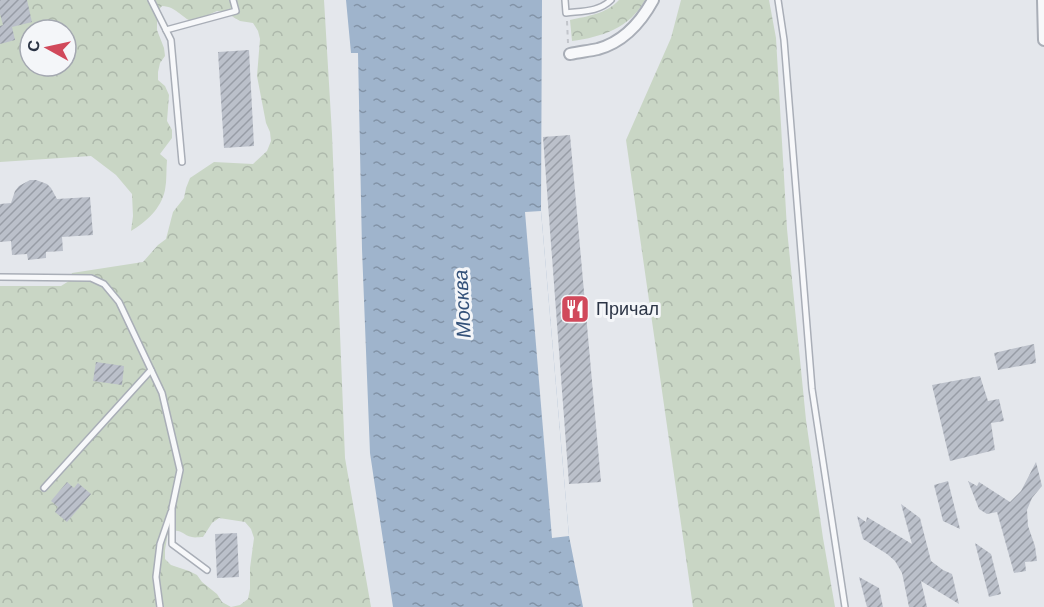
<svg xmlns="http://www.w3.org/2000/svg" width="1044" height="607" font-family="Barlow,sans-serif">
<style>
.forest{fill:url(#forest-crowns);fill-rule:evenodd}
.water{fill:url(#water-ripples)}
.pier{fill:#e4e7ec}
.building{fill:url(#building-hatch)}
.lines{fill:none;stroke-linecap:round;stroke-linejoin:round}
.lane-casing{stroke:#a9aeb7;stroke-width:8}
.street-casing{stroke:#a9aeb7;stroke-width:14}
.path{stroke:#c2c5cb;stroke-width:2;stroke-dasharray:4.5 4.5;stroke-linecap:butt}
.lane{stroke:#f7f8fa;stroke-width:5}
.street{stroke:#f7f8fa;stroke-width:10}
.labels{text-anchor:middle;stroke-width:6;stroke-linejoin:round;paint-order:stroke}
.poi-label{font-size:18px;fill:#2b3445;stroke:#f4f6f9;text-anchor:start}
.water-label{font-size:20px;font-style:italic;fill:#34527a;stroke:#f4f6f9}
</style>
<defs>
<pattern id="forest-crowns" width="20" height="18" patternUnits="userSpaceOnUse" patternTransform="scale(1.5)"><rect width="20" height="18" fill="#c9d6c5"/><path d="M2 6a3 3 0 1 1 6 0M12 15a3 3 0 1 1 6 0" fill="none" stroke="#adb8ab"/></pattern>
<pattern id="water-ripples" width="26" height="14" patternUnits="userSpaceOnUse" patternTransform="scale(1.5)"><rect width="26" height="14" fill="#9fb4cc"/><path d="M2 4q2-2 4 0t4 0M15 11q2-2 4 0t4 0" fill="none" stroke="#8293a7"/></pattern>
<pattern id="building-hatch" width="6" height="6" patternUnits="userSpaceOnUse" patternTransform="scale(1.5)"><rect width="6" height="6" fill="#bbc0ca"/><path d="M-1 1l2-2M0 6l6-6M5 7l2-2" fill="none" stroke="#989da6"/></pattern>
</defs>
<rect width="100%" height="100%" fill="#e4e7ec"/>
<g class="forest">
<path d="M0 0H324L332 134 345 458 371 607H0V286H61L69 281 72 273 143 262 158 245 166 239 173 212 184 198 186 188 190 178 214 162 253 164 267 151 271 141 270 132 266 123 257 76 260 39 258 31 253 23 240 21 225 12 217 11 193 22C179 16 177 7 162 6L157 12V30L164 48 165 56 160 63 158 72V80L165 86 169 95 167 121 172 130V138L160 154 167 160C166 170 167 180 165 190 161 209 146 222 131 231L133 216 132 194 116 175 91 156 0 162ZM30 30H66V66H30ZM219 518 245 522 251 529 254 538 250 568V589L248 599 240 605 231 607 222 602 217 594 202 582 197 575 189 571 171 565 165 559V550L168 532C183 528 180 534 192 537 194 538 200 537 203 537L212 523Z"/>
<path d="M619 0H645C630 28 602 37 572 41L570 20C588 16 606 14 619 0Z"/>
<path d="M681 0H769L776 38 787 229 806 420 823 538 835 607H693L626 140 671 38Z"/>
</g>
<path class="water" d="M346 0H542L541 211 569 536 583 607H393L370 453 362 249 358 53H351Z"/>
<path class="pier" d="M541 211 569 536 552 538 525 212Z"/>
<g class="building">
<path d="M0 0H27L32 22 12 27 15 40 0 44V26L3 25 0 14Z"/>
<path d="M249 50 254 146 224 148 218 52Z"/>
<path d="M570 135 601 482 569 484 543 137Z"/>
<path d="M30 180H36L47 184 51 188 57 199 90 197 93 235 62 237 63 251 46 252V258L28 260 27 254 12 255 11 241 0 242V204L11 203 15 191 19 186Z"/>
<path d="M1034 344 1036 363 998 370 994 353Z"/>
<path d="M96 362 124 366 122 385 93 381Z"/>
<path d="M980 376 988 401 999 399 1004 421 991 423 995 450 950 461 932 385Z"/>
<path d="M1036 462 1042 486 1032 498 1027 510 1028 526 1035 546 1037 561 1025 562 1026 571 1014 573 997 512 987 514 979 509 968 481 977 486 979 482 1010 502 1021 491Z"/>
<path d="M948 481 960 529 943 521 934 485Z"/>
<path d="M67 482 74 488 78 483 91 494 67 522 55 512 58 507 51 501Z"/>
<path d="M901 504 920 518 931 561 943 570 952 574 959 604 921 581 927 607H909L902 573 895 561 887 554 863 539 857 516 866 522 867 517 912 544Z"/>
<path d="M237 533 239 577 217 578 215 534Z"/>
<path d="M975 543 991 554 1001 594 989 597Z"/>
<path d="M859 577 879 588 883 607H867Z"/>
</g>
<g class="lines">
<g class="lane-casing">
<g id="lane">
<path d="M151 0 171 40 182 162"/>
<path d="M565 0 566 13C582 11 599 12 611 0"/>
<path d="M778 0 784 40 812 389 845 607"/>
<path d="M166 30 236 11 233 0"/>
<path d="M0 277 91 278 104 284 119 302 162 393 180 470 172 508V544L207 570"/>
<path d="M44 488 151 370"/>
<path d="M160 607 156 577 160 544 171 512"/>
</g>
</g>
<g class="street-casing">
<g id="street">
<path d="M1043 0 1044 40"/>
<path d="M570 54C579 52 589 51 598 49 623 42 641 22 653 0"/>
</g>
</g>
<path class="path" d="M567 21 568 43"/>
<use href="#lane" class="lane"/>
<use href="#street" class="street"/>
</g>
<defs>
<g id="restaurant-square" transform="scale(1.5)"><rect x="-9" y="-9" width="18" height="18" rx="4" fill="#d1495b" stroke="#f4f6f9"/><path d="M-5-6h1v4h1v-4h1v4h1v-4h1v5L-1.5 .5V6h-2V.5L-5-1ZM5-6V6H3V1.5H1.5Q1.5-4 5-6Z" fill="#fff"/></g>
</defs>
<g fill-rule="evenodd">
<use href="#restaurant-square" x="575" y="309"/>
</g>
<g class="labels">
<g class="poi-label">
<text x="596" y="315">Причал</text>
</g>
<g class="water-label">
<text transform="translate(462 304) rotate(-93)" y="7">Москва</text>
</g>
</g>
<g transform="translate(48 48) rotate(278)"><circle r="28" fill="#f4f6f9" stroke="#a4a8b1" stroke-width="1.5"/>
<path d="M0-4.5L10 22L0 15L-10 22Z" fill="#d1495b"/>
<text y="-9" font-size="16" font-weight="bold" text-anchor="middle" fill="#2b3445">С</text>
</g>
</svg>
